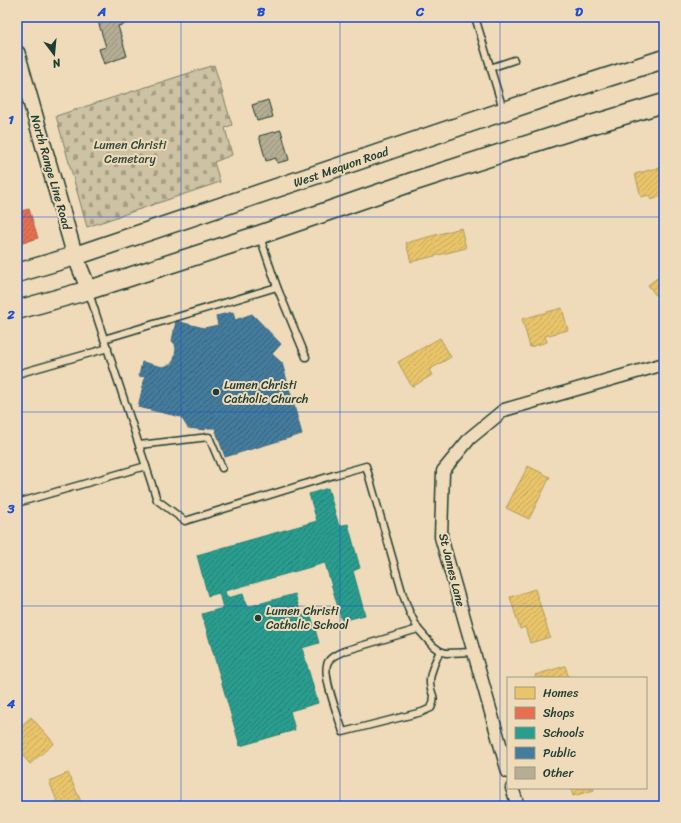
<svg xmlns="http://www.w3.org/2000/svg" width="681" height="823" font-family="Sriracha,sans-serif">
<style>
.cemetery{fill:url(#cemetery-stones);stroke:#76806c}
.homes{fill:url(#homes-hatch);stroke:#ac9c5a}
.shops{fill:url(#shops-hatch);stroke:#ab6048}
.schools{fill:url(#schools-hatch);stroke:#278074}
.public{fill:url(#public-hatch);stroke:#3a687e}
.building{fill:url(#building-hatch);stroke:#1f3d34}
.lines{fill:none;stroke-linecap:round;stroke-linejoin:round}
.service-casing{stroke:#1f3d34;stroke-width:9}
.minor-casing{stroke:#1f3d34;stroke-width:15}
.tertiary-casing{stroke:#1f3d34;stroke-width:18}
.primary-casing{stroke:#1f3d34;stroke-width:21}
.service{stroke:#efdbb9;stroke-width:6}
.minor{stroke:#efdbb9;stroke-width:12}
.tertiary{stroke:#efdbb9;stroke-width:15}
.primary{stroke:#efdbb9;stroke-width:18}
.grid{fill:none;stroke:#1d4ed8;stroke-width:1;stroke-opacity:0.55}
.poi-dot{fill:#1f3d34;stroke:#efdbb9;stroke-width:1.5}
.labels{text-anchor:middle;stroke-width:4;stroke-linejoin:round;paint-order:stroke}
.park-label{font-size:12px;fill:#304a3f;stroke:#efdbb9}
.street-label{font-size:12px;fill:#1f3d34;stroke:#efdbb9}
.poi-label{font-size:12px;fill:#1f3d34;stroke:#efdbb9;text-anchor:start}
.neatline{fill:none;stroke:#1d4ed8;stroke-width:1.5}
.grid-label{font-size:13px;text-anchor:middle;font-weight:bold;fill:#1d4ed8}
</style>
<defs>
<pattern id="cemetery-stones" width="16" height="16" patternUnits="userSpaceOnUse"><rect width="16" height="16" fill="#cdc2a3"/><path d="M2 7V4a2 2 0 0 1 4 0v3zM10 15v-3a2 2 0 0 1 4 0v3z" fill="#a69f86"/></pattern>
<pattern id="homes-hatch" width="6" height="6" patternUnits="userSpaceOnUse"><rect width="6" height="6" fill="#e9c46a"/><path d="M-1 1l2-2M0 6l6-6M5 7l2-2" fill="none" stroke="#c7a95c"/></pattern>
<pattern id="shops-hatch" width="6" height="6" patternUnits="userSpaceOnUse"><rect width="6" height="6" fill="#e76f51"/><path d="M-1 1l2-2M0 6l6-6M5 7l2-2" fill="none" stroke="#bb5c44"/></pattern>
<pattern id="schools-hatch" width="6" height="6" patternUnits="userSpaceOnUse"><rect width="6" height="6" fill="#2a9d8f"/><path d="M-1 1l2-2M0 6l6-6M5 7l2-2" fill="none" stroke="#238176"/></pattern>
<pattern id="public-hatch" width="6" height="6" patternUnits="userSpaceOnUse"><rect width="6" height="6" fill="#457b9d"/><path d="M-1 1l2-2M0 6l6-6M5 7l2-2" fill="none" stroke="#36617a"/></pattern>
<pattern id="building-hatch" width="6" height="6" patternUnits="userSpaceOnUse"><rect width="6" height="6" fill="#b5ae94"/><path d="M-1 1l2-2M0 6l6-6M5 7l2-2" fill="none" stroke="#938f7a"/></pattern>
</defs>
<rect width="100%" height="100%" fill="#efdbb9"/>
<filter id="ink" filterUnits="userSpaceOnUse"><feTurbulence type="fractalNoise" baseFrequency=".025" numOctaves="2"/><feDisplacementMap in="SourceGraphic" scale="8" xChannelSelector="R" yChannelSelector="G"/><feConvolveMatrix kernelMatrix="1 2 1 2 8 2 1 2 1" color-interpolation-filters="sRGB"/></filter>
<g filter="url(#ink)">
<path class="cemetery" d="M214 65 232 125 225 128 232 155 214 162 220 182 87 227 56 116Z"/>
<g class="homes">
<path d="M664 166V190L662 191 663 196 651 200 649 195 641 197 635 174Z"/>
<path d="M461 228 466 248 411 262 406 243Z"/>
<path d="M664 273V306L648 285Z"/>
<path d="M562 308 568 330 545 336 547 342 530 347 522 319Z"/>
<path d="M440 338 451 357 429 370 432 375 412 387 398 362Z"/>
<path d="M528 466 550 477 529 519 506 508Z"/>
<path d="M535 589 550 637 530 643 525 627 520 629 510 597Z"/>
<path d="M565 666 569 678H536L535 675Z"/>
<path d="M31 717 54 743 30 764 17 749V720L22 725Z"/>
<path d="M68 773 83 806H59L49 781Z"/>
<path d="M571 788H594V790L573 796Z"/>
</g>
<path class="shops" d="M29 209 38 238 17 245V212Z"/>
<path class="schools" d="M328 488 339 526 348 524 360 568 353 571 365 615 342 621 325 563 225 591 227 598 243 594 247 607 295 594 301 615 310 612 319 643 302 648 318 703 290 711 295 730 240 746 202 614 223 608 219 593 208 596 197 555 317 521 309 494Z"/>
<path class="public" d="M233 312 235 320 252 314 281 344 272 354 282 363 302 434 225 457 215 428H206L205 430 188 428 181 417 138 407 145 377 139 376 142 362 163 367 171 364 174 360 176 349 175 344 172 341 176 321 204 328 218 325 216 316Z"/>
<g class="building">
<path d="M111 17H123L125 24 118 26 127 56 104 64 99 49 106 47 98 21Z"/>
<path d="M268 100 273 117 257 121 252 105Z"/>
<path d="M281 130 289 160 277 163 276 158 266 161 259 136Z"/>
</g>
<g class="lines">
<g class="service-casing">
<g id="service">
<path d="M475 17 503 109"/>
<path d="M490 68 514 60"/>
<path d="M260 237 277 287 306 357"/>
<path d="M89 293 157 500 185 521 334 475 366 466 403 595 409 611 418 629 433 646 440 651 446 653 474 652"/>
<path d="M104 339 277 287"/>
<path d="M17 374 108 348"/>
<path d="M139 445 209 437 222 468"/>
<path d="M17 503 146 466"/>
<path d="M418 629 344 651C338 654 331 656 328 662 321 674 339 718 343 732L422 712 431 708C437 695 431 696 430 684 429 673 436 660 440 651"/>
</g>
</g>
<g class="minor-casing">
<g id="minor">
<path d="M508 772 441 537 443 471 470 438 504 410 664 364"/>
<path d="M512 788 518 806"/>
</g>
</g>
<g class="tertiary-casing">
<path id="tertiary" d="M17 53 75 256 89 290"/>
</g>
<g class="primary-casing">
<g id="primary">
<path d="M17 273 75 256 546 97 664 59"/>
<path d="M17 310 89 290 259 235 412 182 564 133 664 103"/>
</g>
</g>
<use href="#service" class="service"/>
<use href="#minor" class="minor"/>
<use href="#tertiary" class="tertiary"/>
<use href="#primary" class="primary"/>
</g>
</g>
<path class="grid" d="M181 17V806M340 17V806M500 17V806M17 217H664M17 412H664M17 606H664"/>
<g class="poi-dot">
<circle cx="216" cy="392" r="4"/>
<circle cx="258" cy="618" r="4"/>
</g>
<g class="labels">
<g class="park-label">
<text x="130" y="149">Lumen Christi<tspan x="130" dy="14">Cemetary</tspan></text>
</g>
<g class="street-label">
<text transform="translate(341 167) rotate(-19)" y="4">West Mequon Road</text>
<text transform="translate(51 172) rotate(74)" y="4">North Range Line Road</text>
<text transform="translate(452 570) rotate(76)" y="4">St James Lane</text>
</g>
<g class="poi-label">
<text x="224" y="389">Lumen Christi<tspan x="224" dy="14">Catholic Church</tspan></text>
<text x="266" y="615">Lumen Christi<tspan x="266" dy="14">Catholic School</tspan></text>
</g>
</g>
<rect width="681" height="823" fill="none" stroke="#efdbb9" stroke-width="44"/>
<rect x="507" y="677" width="140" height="112" fill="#efdbb9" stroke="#9c9c84"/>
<rect x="515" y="687" width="20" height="12" fill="#e9c46a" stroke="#9c9c84"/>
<text x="543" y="697" font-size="12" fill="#1f3d34">Homes</text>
<rect x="515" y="707" width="20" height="12" fill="#e76f51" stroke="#9c9c84"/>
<text x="543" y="717" font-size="12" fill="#1f3d34">Shops</text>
<rect x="515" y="727" width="20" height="12" fill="#2a9d8f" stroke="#9c9c84"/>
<text x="543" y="737" font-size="12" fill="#1f3d34">Schools</text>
<rect x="515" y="747" width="20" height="12" fill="#457b9d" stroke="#9c9c84"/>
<text x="543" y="757" font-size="12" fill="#1f3d34">Public</text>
<rect x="515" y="767" width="20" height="12" fill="#b5ae94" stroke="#9c9c84"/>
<text x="543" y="777" font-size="12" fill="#1f3d34">Other</text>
<g transform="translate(54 54) rotate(164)" stroke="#efdbb9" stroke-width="3" paint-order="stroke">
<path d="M0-3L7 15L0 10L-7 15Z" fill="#1f3d34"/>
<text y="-6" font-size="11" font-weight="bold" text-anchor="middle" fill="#1f3d34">N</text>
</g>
<rect x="22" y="22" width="637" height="779" class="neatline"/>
<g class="grid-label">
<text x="102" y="16">A</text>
<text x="261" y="16">B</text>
<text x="420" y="16">C</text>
<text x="579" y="16">D</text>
<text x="11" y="124">1</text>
<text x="11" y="319">2</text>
<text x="11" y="513">3</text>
<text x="11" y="708">4</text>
</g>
</svg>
